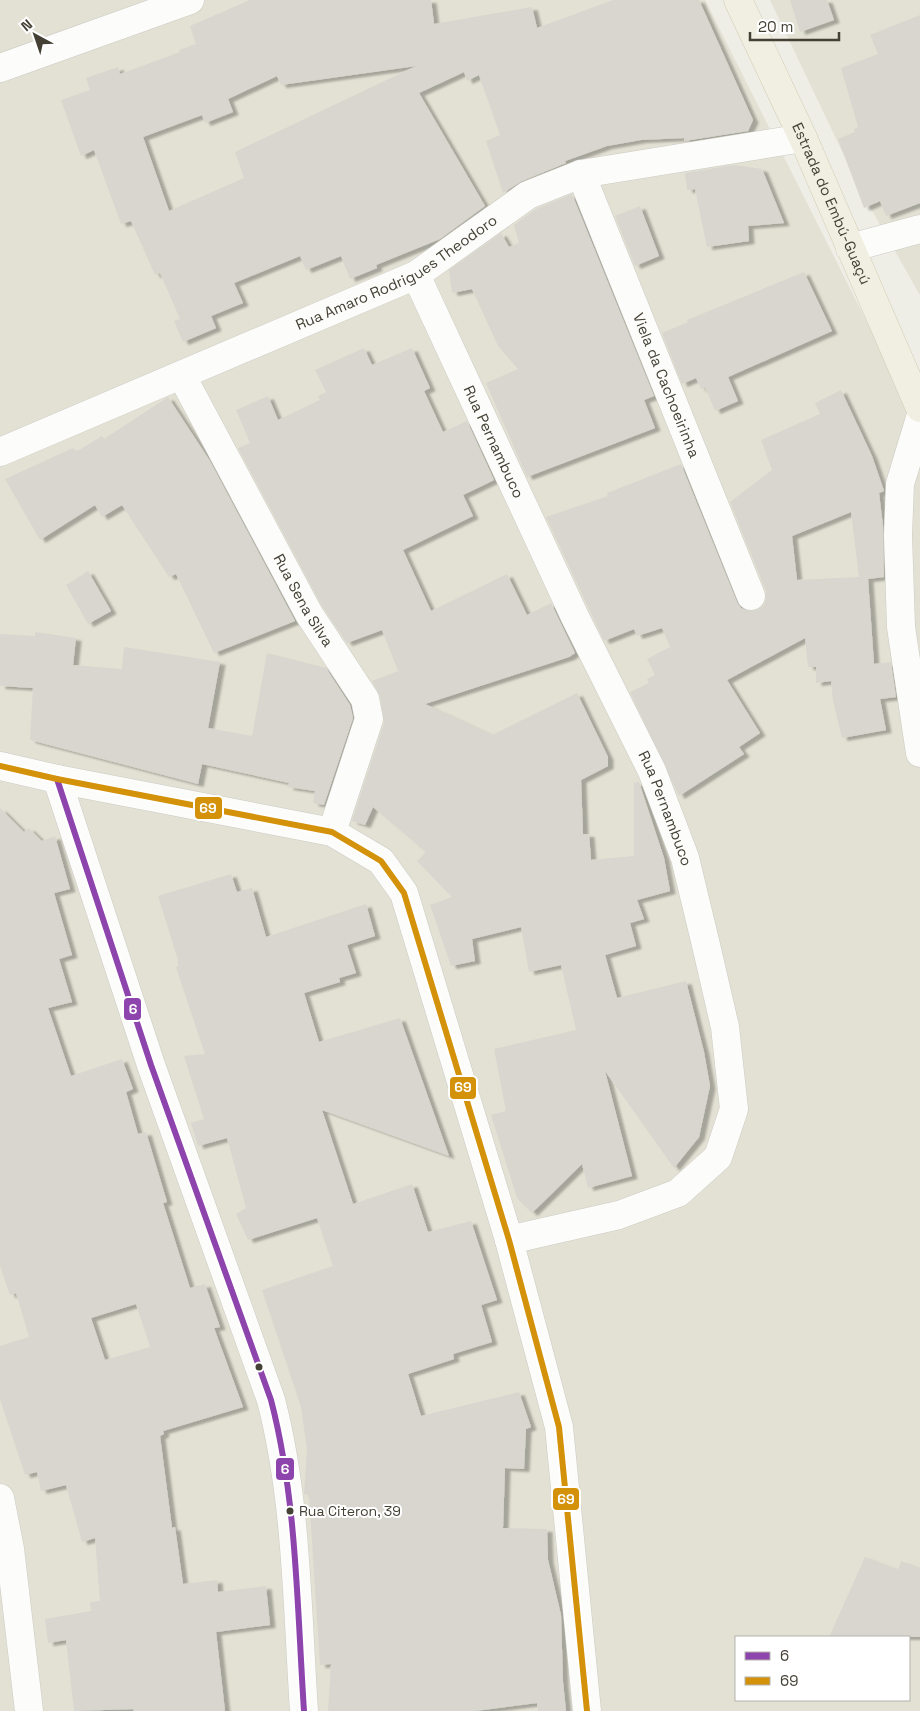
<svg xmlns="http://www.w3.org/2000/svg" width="920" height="1711" font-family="'Space Grotesk',sans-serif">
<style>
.residential{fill:#e3e1d3;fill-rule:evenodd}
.building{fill:#d8d6cf;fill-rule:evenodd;filter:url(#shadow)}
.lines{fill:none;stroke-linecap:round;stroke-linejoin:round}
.minor-casing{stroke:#cccbc4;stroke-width:29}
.major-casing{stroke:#d1cdb4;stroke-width:29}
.minor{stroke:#fcfcfb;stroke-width:28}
.major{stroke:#f1efe2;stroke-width:28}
.bus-1-casing{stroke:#fff;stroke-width:10}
.bus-2-casing{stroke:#fff;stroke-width:10}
.bus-1{stroke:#8e44ad;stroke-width:6}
.bus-2{stroke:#d3920a;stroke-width:6}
.bus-dot{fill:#444034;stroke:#fff;stroke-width:2}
.labels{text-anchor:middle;stroke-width:4;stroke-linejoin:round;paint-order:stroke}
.bus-label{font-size:14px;fill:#444034;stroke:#fff;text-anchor:start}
.street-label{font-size:15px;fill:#444034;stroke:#fff}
.line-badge{stroke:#fff;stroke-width:2}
.badge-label{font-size:14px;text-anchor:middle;font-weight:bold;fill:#fff}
</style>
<defs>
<filter id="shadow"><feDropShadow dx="5.5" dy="3" stdDeviation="1" flood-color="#0004"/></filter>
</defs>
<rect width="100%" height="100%" fill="#eeede6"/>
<g class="residential">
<path d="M0 0H705L920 428V1711H0ZM736 1637H909V1700H736Z"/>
<path d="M770 0H920V295L861 191Z"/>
</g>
<g class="building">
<path d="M250 0H431L434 24 532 7 537 28 613 0H699L753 120 748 131 684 141V138L641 140 607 146 565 161 566 163 522 181 503 193 486 141 500 135 479 75 467 81 464 72 419 93 485 206 440 239 376 265 377 268 350 279 341 256 306 270 300 256 234 283 243 303 211 316 216 328 183 342 174 321 180 319 160 273 155 275 131 221 121 224 94 150 81 156 61 100 90 90 86 78 118 67 120 74 180 52 179 50 196 44 190 26ZM416 66 235 152 244 178 169 211 143 137 202 115 205 123 233 112 228 99 277 76 281 85Z"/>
<path d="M790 0H827L834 20 800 32Z"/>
<path d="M920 15V203L886 216 880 201 864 208 838 139 855 132 854 129 858 127 841 68 878 54 870 35Z"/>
<path d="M733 165 762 169 784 223 748 226 749 241 707 247 695 189 687 190 685 173Z"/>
<path d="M572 194 654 396 644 400 655 428 527 477 486 383 518 369 498 346 472 289 452 293 449 270 501 233 509 247 519 243 514 225 536 209Z"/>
<path d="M640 206 659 256 635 266 615 216Z"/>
<path d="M804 272 832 331 728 377 738 401 715 411 705 387 701 389 696 378 682 384 662 333 688 322 687 320Z"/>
<path d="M364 348 372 365 412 348 430 388 424 391 443 432 467 421 494 480 463 495 473 516 403 550 431 611 507 574 527 615 551 603 575 653 569 657 425 704 492 735 577 693 608 757V766L581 780 583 834H589L591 860 634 856V783L639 782 664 858 670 891 637 900 644 919 630 923 636 946 605 955 617 998 686 981 704 1052 710 1086 699 1137 674 1168 605 1071 632 1176 588 1188 582 1164 532 1213 517 1198 491 1115 506 1111 494 1049 576 1030 561 965 529 972 521 927 472 939 475 961 451 966 430 905 452 897 417 861 426 852 373 807 365 825 352 821 384 723 380 696 372 681 398 671 382 630 347 643 322 606 238 448 250 443 236 410 268 396 278 420 320 400 318 396 326 392 315 370Z"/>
<path d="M841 390 872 456 884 491 879 493 883 526 884 577 868 579 874 664 891 662 896 697 880 699 886 730 842 738 833 701 831 681 816 683V667H808L805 638 727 680 760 733 739 747 744 754 679 796 630 692 649 683 647 679 655 675 647 659 670 647 662 628 637 636 634 629 604 641 546 517 608 496 607 493 681 464 737 602 741 608 748 611 757 610 764 605 766 598V591L730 502 772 470 761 440 820 414 815 403ZM851 512 859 577 797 580 792 536Z"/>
<path d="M168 397 210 461 295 621 214 653 176 574 169 577 122 505 102 517 95 505 40 540 5 479 73 448 76 452 102 436 104 439Z"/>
<path d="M88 571 111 611 88 624 66 585Z"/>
<path d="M35 632 76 638 73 665 122 669 124 647 220 662 208 728 252 736 267 653 326 668 350 705 353 718 324 805 313 803 315 791 288 787 289 783 202 764 198 784 30 740 33 688 0 686V634L35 636Z"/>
<path d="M0 808 24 832 29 828 42 841 55 836 70 889 54 893 72 955 59 959 72 1002 48 1008 71 1076 122 1059 133 1089 126 1092 138 1134 146 1132 167 1202 163 1203 190 1288 205 1284 220 1327 214 1328 243 1407 163 1431 164 1434 160 1436 172 1528 175 1527 183 1584 217 1580 218 1592 266 1586 270 1625 216 1632 225 1711H134L133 1709 74 1711 66 1640 48 1643 45 1619 91 1611 90 1602 100 1601 95 1538 82 1542 66 1485 41 1491 37 1472 25 1475 0 1399V1346L29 1337 16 1293 10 1295 0 1266ZM136 1304 150 1347 105 1360 91 1318Z"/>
<path d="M231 874 237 892 252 888 266 937 366 904 375 936 347 945 356 973 339 978 340 982 304 993 319 1042 400 1018 449 1156 322 1110 353 1204 412 1184 428 1232 471 1221 497 1300 481 1305 492 1342 453 1354 454 1359 408 1374 421 1416 519 1392 531 1427 526 1429 524 1469 505 1468 503 1528 547 1529 548 1560 561 1615 563 1682 566 1711H538L537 1703 475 1711H328L331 1664 320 1665 309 1495 304 1494 307 1449 301 1407 262 1290 333 1266 317 1218 248 1240 236 1214 246 1208 227 1138 198 1146 191 1123 204 1119 184 1056 205 1054 176 967 178 966V960L158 896Z"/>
<path d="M865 1557 898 1570 901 1561 920 1568V1637H829Z"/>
</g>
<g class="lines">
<g class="minor-casing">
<g id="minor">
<path d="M0 68 190 0"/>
<path id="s1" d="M581 174 751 596"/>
<path d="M850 248 920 229"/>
<path id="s2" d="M416 275 575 617 652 771 685 858 706 945 725 1027 734 1109 718 1157 678 1193 619 1215 509 1240"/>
<path id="s3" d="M182 376 309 614 365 699 369 719 332 832"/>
<path d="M920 418 900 484 898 535 901 627 920 753"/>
<path id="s4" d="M0 452 416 275 528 195 581 174 803 138"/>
<path d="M0 766 57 779 332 832 381 861 404 893 509 1240 559 1427 587 1711"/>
<path d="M57 779 151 1065 271 1400C297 1500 297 1607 304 1711"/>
<path d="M0 1498 10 1549 29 1711"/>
</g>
</g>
<g class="major-casing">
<g id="major">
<path id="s5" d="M738 0 803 138 920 408"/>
</g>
</g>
<use href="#minor" class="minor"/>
<use href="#major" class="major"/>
<g class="bus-1-casing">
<path id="bus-1" d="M57 779 151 1065 271 1400C297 1500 297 1607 304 1711"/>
</g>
<g class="bus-2-casing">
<path id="bus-2" d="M0 766 57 779 332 832 381 861 404 893 509 1240 559 1427 587 1711"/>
</g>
<use href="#bus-1" class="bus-1"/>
<use href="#bus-2" class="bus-2"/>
</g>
<g class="bus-dot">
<circle cx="259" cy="1367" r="4.5"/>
<circle cx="290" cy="1511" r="4.5"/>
</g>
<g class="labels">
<g class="bus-label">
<text x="299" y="1516">Rua Citeron, 39</text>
</g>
<g class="street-label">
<text dy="5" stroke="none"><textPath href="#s5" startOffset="224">Estrada do Embú-Guaçú</textPath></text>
<text dy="5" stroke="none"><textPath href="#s4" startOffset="436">Rua Amaro Rodrigues Theodoro</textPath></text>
<text dy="5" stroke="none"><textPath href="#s1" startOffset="228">Viela da Cachoeirinha</textPath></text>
<text dy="5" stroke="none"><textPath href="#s2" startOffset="184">Rua Pernambuco</textPath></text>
<text dy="5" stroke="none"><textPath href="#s3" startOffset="255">Rua Sena Silva</textPath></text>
<text dy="5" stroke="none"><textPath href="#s2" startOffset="589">Rua Pernambuco</textPath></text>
</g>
</g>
<g class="line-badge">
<rect x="194" y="796" width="29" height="24" rx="5" fill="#d3920a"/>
<rect x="123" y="997" width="19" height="24" rx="5" fill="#8e44ad"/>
<rect x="449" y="1076" width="28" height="24" rx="5" fill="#d3920a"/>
<rect x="275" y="1457" width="20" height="24" rx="5" fill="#8e44ad"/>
<rect x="552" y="1487" width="28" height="24" rx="5" fill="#d3920a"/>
</g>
<g class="badge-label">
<text x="208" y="813">69</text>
<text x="133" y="1014">6</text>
<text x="463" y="1092">69</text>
<text x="285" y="1474">6</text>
<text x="566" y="1504">69</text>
</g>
<rect x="735" y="1636" width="175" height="65" fill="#ffffff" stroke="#b4b3ae"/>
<rect x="745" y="1652" width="25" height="8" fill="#8e44ad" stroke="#b4b3ae"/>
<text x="780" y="1661" font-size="15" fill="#444034">6</text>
<rect x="745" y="1677" width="25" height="8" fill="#d3920a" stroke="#b4b3ae"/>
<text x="780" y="1686" font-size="15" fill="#444034">69</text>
<g transform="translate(35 35) rotate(320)" stroke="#ffffff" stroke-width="4" paint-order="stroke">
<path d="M0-4L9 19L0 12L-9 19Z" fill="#444034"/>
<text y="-8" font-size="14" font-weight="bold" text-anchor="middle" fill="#444034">N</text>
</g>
<path d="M750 32v8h89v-8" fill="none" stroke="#444034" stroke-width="2.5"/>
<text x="758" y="32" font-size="15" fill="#444034" stroke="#ffffff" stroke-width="4" paint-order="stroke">20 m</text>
</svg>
